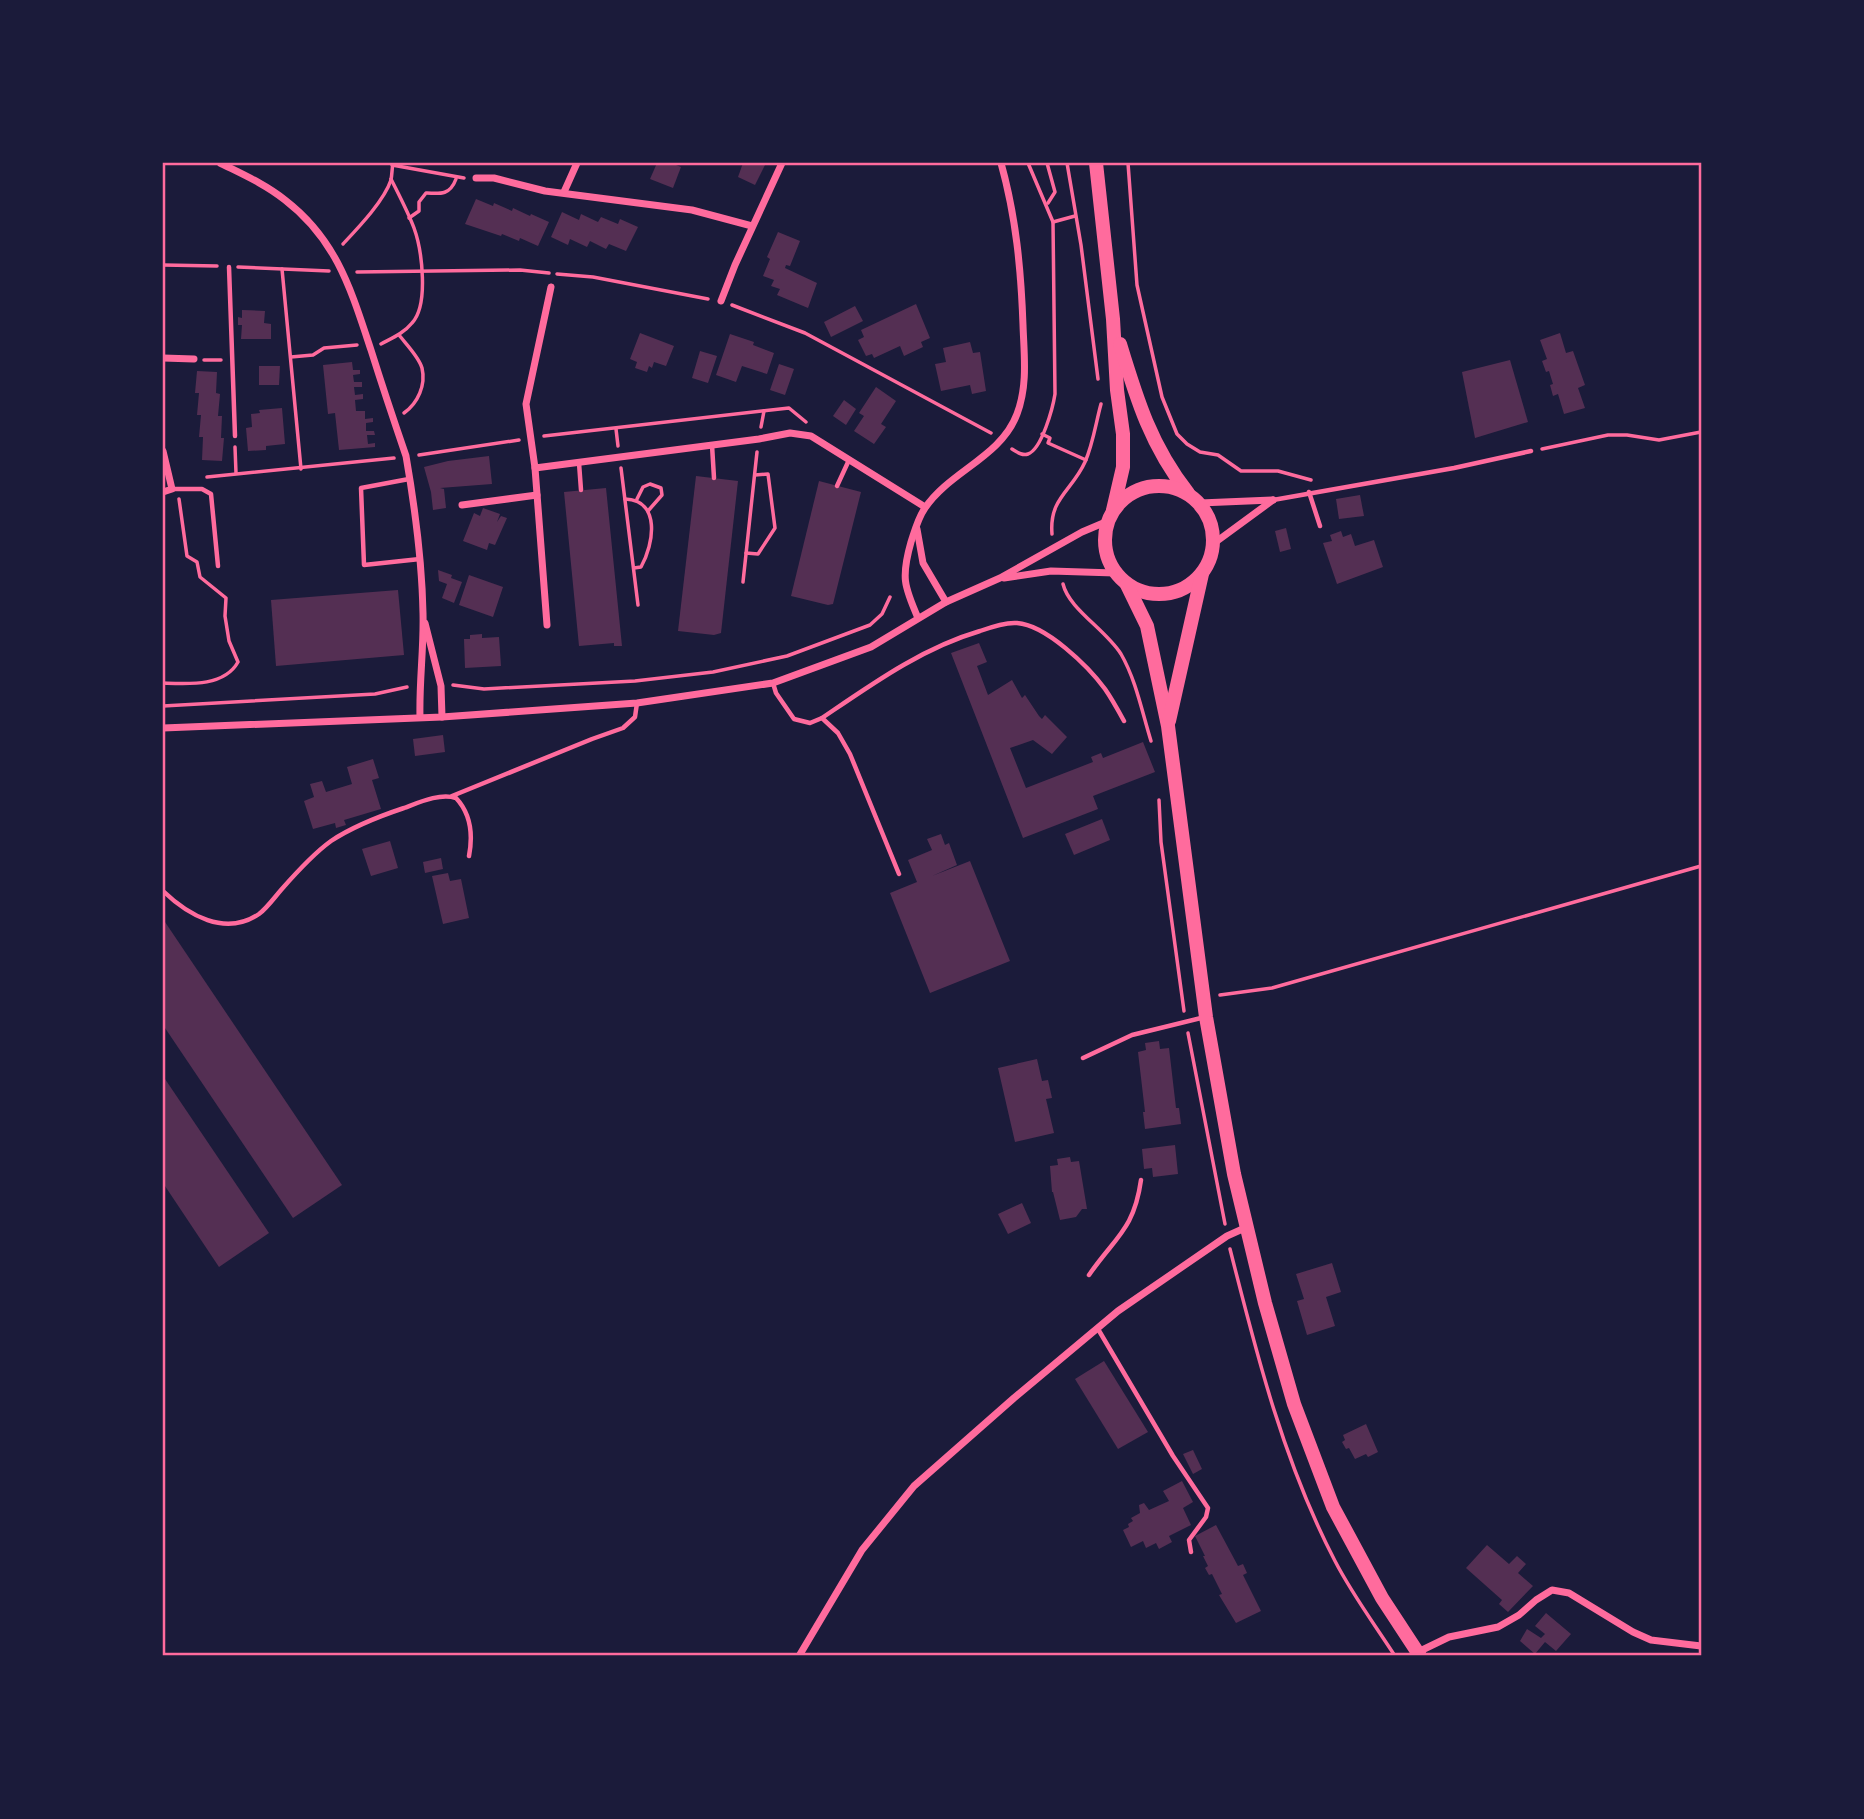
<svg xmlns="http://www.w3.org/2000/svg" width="1864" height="1819" font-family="'Roboto Condensed',sans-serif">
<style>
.building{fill:#542f53}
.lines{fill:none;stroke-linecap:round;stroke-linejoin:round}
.path{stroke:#ff6b9d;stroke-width:3.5}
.service{stroke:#ff6b9d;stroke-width:4.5}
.minor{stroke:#ff6b9d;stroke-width:7}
.primary{stroke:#ff6b9d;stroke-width:14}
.neatline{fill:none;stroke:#ff6b9d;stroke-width:2.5}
</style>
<rect width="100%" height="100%" fill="#1b1b3a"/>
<g class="building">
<path d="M657 163H671L681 167 673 188 650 179Z"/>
<path d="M743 163H766L755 185 738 177Z"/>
<path d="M476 199 493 206 494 203 512 211 513 208 530 216 531 214 549 222 538 246 520 238 519 241 502 234 501 236 465 224Z"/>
<path d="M562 212 579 220 581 214 598 222 601 217 618 224 620 219 638 227 626 251 609 244 606 249 590 241 587 247 570 239 568 245 551 237Z"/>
<path d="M778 232 800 241 790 266 786 265 785 268 817 283 808 308 777 295 780 289 771 286 774 280 763 276 770 259 767 257Z"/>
<path d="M916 304 930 338 921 342 923 347 904 356 900 346 874 358 872 354 866 356 858 340 864 337 861 330Z"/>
<path d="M855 306 863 321 831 337 824 322Z"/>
<path d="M242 310 265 311 264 323 271 324V339H241L242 325H238V317L242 318Z"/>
<path d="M640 333 674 346 666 366 654 362 652 368 649 366 647 372 635 368 637 362 630 359Z"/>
<path d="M1560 333 1566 353 1573 351 1585 385 1578 388 1585 408 1564 414 1558 394 1553 396 1550 385 1553 384 1549 371 1546 372 1542 361 1547 359 1540 340Z"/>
<path d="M730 334 754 342 753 345 774 353 767 374 742 366 736 382 716 375Z"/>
<path d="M970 342 973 353 980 352 986 391 972 394 970 385 941 391 935 364 946 362 943 348Z"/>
<path d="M700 351 717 356 708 383 692 378Z"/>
<path d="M1510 360 1528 422 1475 438 1462 372Z"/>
<path d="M352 362 353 370H360V374L353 375 354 382H362V387H354L355 395 363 394V399L355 400 356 411H365V419L373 418V422L366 423V431H374L375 435H367L368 444 375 443V447L339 450 335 413 328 414 323 365Z"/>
<path d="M779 364 794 369 785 395 770 390Z"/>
<path d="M259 366H280L279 385H259Z"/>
<path d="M197 371 217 372 216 393 220 394 218 416H222L221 438H224L222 461 202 460 203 437H199L201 415H197L199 393H195Z"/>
<path d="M876 387 896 401 881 424 886 427 874 444 854 431 864 416 859 413Z"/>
<path d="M844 400 856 409 846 425 833 416Z"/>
<path d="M282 408 285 444 266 446V450L248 451 246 428 252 427 251 414 260 413 259 410Z"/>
<path d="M489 456 492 484 440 488 444 489 446 508 433 510 431 492 424 467 448 461Z"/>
<path d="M696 476 738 481 721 633 714 635 678 631Z"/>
<path d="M819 481 861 492 833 604 828 605 791 596Z"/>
<path d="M606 488 622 646H614V643L579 646 564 492Z"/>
<path d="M1360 495 1364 516 1339 519 1336 499Z"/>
<path d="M483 508 500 514 497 522 501 516 507 518 495 545 489 543 487 550 463 541 474 513 480 516Z"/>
<path d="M1286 528 1291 549 1280 552 1275 531Z"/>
<path d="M1341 531 1343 537 1351 534 1355 546 1374 540 1383 567 1337 584 1323 543 1332 541 1330 535Z"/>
<path d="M438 570 452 575 451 578 462 582 454 603 442 598 447 584 439 581Z"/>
<path d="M469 575 503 587 493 617 459 605Z"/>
<path d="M398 590 404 655 276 666 271 600Z"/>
<path d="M482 634V638L499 637 501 666 465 668 464 639H470V635Z"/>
<path d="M979 643 987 662 977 666 988 695 1012 680 1022 698 1025 695 1039 716 1042 719 1045 715 1067 737 1052 754 1033 740 1010 748 1026 788 1093 762 1091 757 1101 753 1103 758 1143 742 1155 772 1093 796 1098 809 1023 838 951 653Z"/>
<path d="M443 735 445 752 415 756 413 739Z"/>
<path d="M373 759 379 778 372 780 381 809 344 820 346 825 336 828 335 823 313 829 304 801 314 797 310 784 322 781 326 792 352 784 347 767Z"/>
<path d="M1102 819 1110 840 1074 855 1065 834Z"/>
<path d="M941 834 945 845 949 843 957 865 932 876 970 861 1010 961 930 993 890 893 917 882 908 860 932 850 927 839Z"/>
<path d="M390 841 398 868 371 876 362 849Z"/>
<path d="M441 858 443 869 425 873 423 862Z"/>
<path d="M448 873 450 881 461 879 469 918 443 924 432 876Z"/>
<path d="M163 919 342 1185 293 1218 163 1025Z"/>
<path d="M1159 1041 1160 1049 1169 1048 1176 1108H1179L1181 1124 1145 1129 1143 1112H1145L1138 1052 1146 1050 1145 1043Z"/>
<path d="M1037 1059 1042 1081 1048 1080 1052 1098 1046 1099 1054 1133 1015 1142 998 1068Z"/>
<path d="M163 1076 269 1233 219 1267 163 1183Z"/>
<path d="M1175 1145 1178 1174 1153 1177 1152 1168 1144 1169 1142 1149Z"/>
<path d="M1070 1157 1071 1162 1079 1161 1087 1209H1082L1076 1217 1060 1220 1053 1192H1052L1050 1166 1058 1165 1057 1159Z"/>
<path d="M1022 1203 1031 1223 1008 1234 998 1214Z"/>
<path d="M1332 1263 1341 1292 1326 1297 1335 1326 1307 1335 1297 1301 1304 1299 1296 1274Z"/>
<path d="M1104 1361 1148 1432 1118 1449 1075 1379Z"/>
<path d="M1366 1424 1378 1452 1368 1457 1366 1454 1355 1459 1349 1448 1346 1449 1342 1442 1345 1440 1343 1435Z"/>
<path d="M1193 1450 1202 1469 1193 1474 1183 1454Z"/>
<path d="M1182 1481 1193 1502 1183 1508 1191 1525 1169 1536 1172 1542 1159 1549 1156 1543 1146 1548 1143 1541 1131 1547 1123 1530 1129 1527 1128 1524 1133 1521 1131 1518 1140 1513 1139 1505 1144 1503 1149 1510 1169 1501 1163 1491Z"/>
<path d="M1216 1525 1238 1566 1243 1564 1247 1573 1243 1575 1261 1611 1236 1623 1219 1595 1222 1594 1212 1574 1209 1575 1205 1568 1208 1566 1203 1556H1205L1195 1536Z"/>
<path d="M1487 1545 1509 1564 1517 1556 1526 1564 1518 1573 1533 1586 1508 1612 1499 1604 1502 1600 1466 1568Z"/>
<path d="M1546 1613 1571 1634 1556 1651 1545 1642 1535 1654 1520 1641 1527 1629 1541 1638 1545 1634 1535 1626Z"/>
</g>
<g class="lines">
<g class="path">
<path d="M1047 163 1055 192 1048 203"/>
<path d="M1067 163 1081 245 1098 379"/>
<path d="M1128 163 1137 285 1162 397 1177 434 1187 444 1200 452 1218 455 1241 471H1278L1311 480"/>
<path d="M392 165 464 178"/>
<path d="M409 218 419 211V202L426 193C441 194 450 195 456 179"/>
<path d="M1053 222 1075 216"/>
<path d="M343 244C358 228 384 201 391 180 392 175 392 168 393 163"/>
<path d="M163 265 217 266"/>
<path d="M238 267 329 271"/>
<path d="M282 269 301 469"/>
<path d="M357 272 520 270 549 273"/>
<path d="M557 274 593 277 708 299"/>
<path d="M732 305 805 333 991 433"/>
<path d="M399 335C406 344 419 357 422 368 426 385 418 403 404 413"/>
<path d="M381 344C392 338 404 333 412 323 429 305 422 250 414 228 408 212 399 195 391 179"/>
<path d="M291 357 313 355 324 348 357 345"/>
<path d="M204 360H221"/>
<path d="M761 427 764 411"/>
<path d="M616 429 618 446"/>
<path d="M1042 434 1050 438 1048 443 1086 460"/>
<path d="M544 436 789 408 806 422"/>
<path d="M235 447 236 473"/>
<path d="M1012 449C1017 452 1022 456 1028 454 1042 449 1053 407 1055 394L1053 222 1028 163"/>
<path d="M1542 449 1608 435H1627L1659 440 1701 432"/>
<path d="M419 455 519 440"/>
<path d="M621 468 638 605"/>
<path d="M207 477 394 458"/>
<path d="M625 499C661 500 654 544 641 567L634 568"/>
<path d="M637 499 643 487 650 484 661 488 662 495 648 511"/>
<path d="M1052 534C1049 498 1072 491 1085 462 1093 444 1096 422 1101 404"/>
<path d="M746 553 758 554 775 528 768 474 755 475"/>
<path d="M743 582 757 452"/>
<path d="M1063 584C1069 609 1105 629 1121 654 1136 680 1142 712 1151 741"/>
<path d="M163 683C188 684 224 687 238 662L229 641 225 616 226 598 200 577 197 562 187 556 179 499"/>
<path d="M453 685 484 689 635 681 713 672 787 656 870 625 882 614 890 597"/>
<path d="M163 706 375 694 407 687"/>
<path d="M1159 800 1161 842 1184 1011"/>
<path d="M1220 995 1272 988 1701 866"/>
<path d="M1188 1033 1225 1224"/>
<path d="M1230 1249C1257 1356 1284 1463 1335 1561 1352 1594 1375 1625 1395 1656"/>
</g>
<g class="service">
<path d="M229 267 235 436"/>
<path d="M712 445 714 478"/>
<path d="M579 463 581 490"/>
<path d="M409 479 361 488 364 565 420 559"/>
<path d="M837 486 849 460"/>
<path d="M172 489H202L211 494 218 566"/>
<path d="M1309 492 1320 526"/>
<path d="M1273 500 1454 468 1531 451"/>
<path d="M773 683 776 693 794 719 810 723 822 718 838 733 850 754 899 874"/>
<path d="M822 718C872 684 922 648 980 631 991 627 1006 622 1017 623 1046 625 1088 666 1105 689 1112 699 1118 710 1124 721"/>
<path d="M452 796 592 739 623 728 635 717 637 703"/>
<path d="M163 891C188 915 225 937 259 914 267 908 274 898 281 890 295 874 313 854 331 841 352 827 380 816 404 808 420 802 440 793 456 798 471 814 473 835 469 856"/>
<path d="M1083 1058 1132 1035 1205 1017"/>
<path d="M1089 1275C1115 1237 1134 1230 1141 1180"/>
<path d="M1098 1329 1173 1456 1208 1508 1206 1517 1189 1540 1191 1552"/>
</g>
<g class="minor">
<path d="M220 163C242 174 265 184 285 200 337 240 351 290 371 350 382 385 394 421 406 456 415 508 422 561 423 613 424 648 419 682 420 717"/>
<path d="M476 178H494L545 191 692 210 752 226"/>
<path d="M564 192 577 163"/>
<path d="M721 301 735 265 782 163"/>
<path d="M163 358 194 359"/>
<path d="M163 451 172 489 163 492"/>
<path d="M535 468 759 439 790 433 811 436 925 507"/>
<path d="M1200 503 1273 500"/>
<path d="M462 505 537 495"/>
<path d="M917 529 923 563 946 602"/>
<path d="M1213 544 1273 500"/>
<path d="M1004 578 1051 571 1115 573"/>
<path d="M918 618C904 586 901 577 911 542 915 530 918 518 925 508 950 471 1001 457 1017 414 1028 385 1024 355 1023 325 1021 269 1016 217 1001 163"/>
<path d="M425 623 441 686 442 717"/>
<path d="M547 625 535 468 526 404 551 287"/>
<path d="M163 728 442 717 637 703 773 683 871 647 946 602 1000 578 1082 532 1108 521"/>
<path d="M1418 1652 1449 1637 1498 1627 1519 1615 1536 1600 1552 1590 1569 1593 1633 1632 1651 1640 1701 1646"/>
<path d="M799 1656 862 1550 914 1486 1014 1398 1118 1311 1227 1236 1247 1227"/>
</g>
<g class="primary">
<path d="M1096 163 1113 319 1117 390 1123 434V467L1113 510"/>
<path d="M1120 344C1137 400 1151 446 1188 493"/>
<circle cx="1159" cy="540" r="54"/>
<path d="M1127 585 1147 626 1168 726 1206 1017 1234 1174 1265 1303 1294 1404 1333 1507 1382 1598 1420 1656"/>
<path d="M1169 721 1202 574"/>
</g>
</g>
<rect width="1864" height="1819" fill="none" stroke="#1b1b3a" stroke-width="329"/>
<rect x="164" y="164" width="1536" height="1490" class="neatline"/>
</svg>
